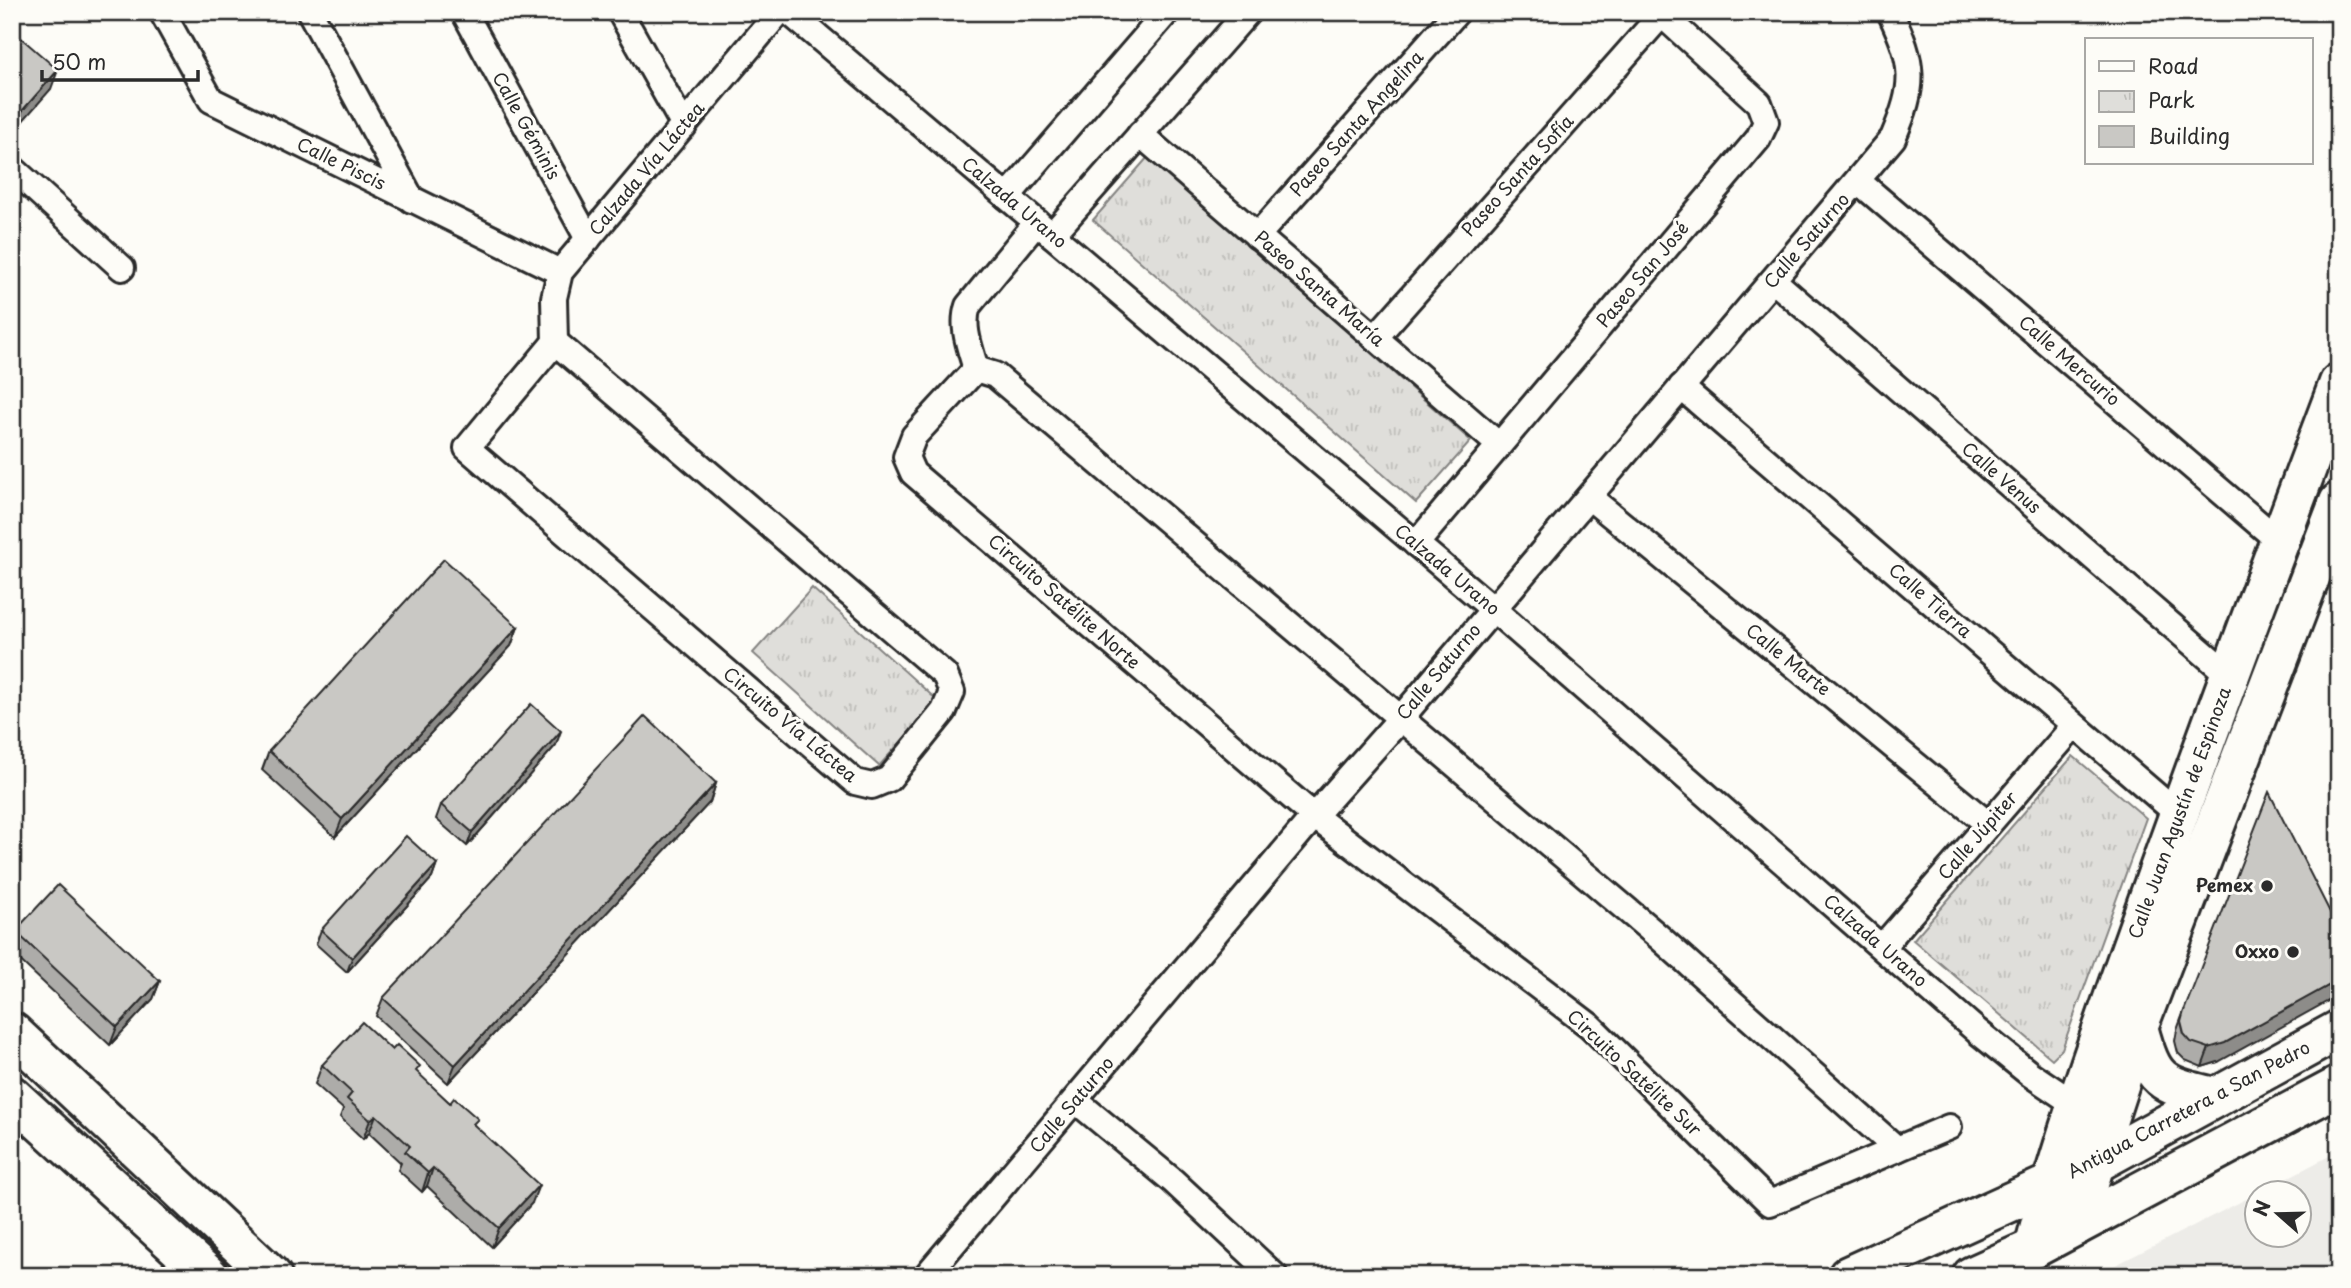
<svg xmlns="http://www.w3.org/2000/svg" width="2351" height="1288" font-family="'Playpen Sans',sans-serif">
<style>
.built{fill:#edece8}
.park{fill:url(#park-tufts);stroke:#858482;stroke-width:2}
.lines{fill:none;stroke-linecap:round;stroke-linejoin:round}
.street-casing{stroke:#2b2b2b;stroke-width:30}
.primary-casing{stroke:#2b2b2b;stroke-width:44}
.street{stroke:#fdfcf7;stroke-width:24}
.primary{stroke:#fdfcf7;stroke-width:38}
.wall{fill:#adaca9;stroke:#2b2b2b;stroke-width:2}
.shaded-wall{fill:#8d8c89;stroke:#2b2b2b;stroke-width:2}
.building{fill:#c9c8c4;stroke:#2b2b2b;stroke-width:2}
.poi-dot{fill:#2b2b2b;stroke:#fdfcf7;stroke-width:2.5}
.labels{text-anchor:middle;stroke-width:6;stroke-linejoin:round;paint-order:stroke}
.street-label{font-size:18px;fill:#2b2b2b;stroke:#fdfcf7}
.poi-label{font-size:18px;font-weight:bold;fill:#2b2b2b;stroke:#fdfcf7;text-anchor:end}
</style>
<defs>
<pattern id="park-tufts" width="24" height="20" patternUnits="userSpaceOnUse" patternTransform="scale(1.75)"><rect width="24" height="20" fill="#dfdeda"/><path d="M3 7l-1-3M5 7V3M7 7l1-3M15 17l-1-3M17 17v-4M19 17l1-3" fill="none" stroke="#c0bfbb"/></pattern>
</defs>
<rect width="100%" height="100%" fill="#fdfcf7"/>
<filter id="ink" filterUnits="userSpaceOnUse"><feTurbulence type="fractalNoise" baseFrequency=".0143" numOctaves="2"/><feDisplacementMap in="SourceGraphic" scale="14" xChannelSelector="R" yChannelSelector="G"/><feConvolveMatrix kernelMatrix="1 2 1 2 8 2 1 2 1" color-interpolation-filters="sRGB"/></filter>
<g filter="url(#ink)">
<path class="built" d="M2339 1151V1276H2094L2256 1194V1236H2298V1194L2258 1193Z"/>
<g class="park">
<path d="M1148 157 1471 441 1416 503 1093 220Z"/>
<path d="M812 588 938 701 879 766 753 653Z"/>
<path d="M2073 756 2146 818 2062 1049 2052 1059 1913 940Z"/>
</g>
<g class="lines">
<g class="street-casing">
<g id="street">
<path d="M162 12 211 100 560 272"/>
<path d="M310 12 412 200"/>
<path d="M464 12 588 239"/>
<path d="M620 12 684 126"/>
<path d="M789 12 1493 609 1977 1031 2030 1074 2088 1113"/>
<path d="M1140 134 1499 445"/>
<path d="M12 168 122 268"/>
<path d="M1858 181 2279 541"/>
<path d="M1007 197 1167 12"/>
<path d="M1052 235 1248 12"/>
<path d="M1257 236 1457 12"/>
<path d="M1773 280 2230 676"/>
<path d="M1375 338 1662 14"/>
<path d="M555 342 945 675 952 692 944 711 889 779 872 786 855 782 467 448Z"/>
<path d="M555 342 554 298 560 272 779 12"/>
<path d="M976 369 914 436 906 457 913 473 1314 816 1590 1026 1770 1203 1949 1127"/>
<path d="M976 369 995 375 1659 937 1897 1149"/>
<path d="M976 369C970 348 961 327 968 306L1037 222"/>
<path d="M1681 387 2179 815"/>
<path d="M1589 497 1988 824"/>
<path d="M1416 544 1758 139 1766 122 1759 103 1659 12"/>
<path d="M1882 947 2074 726"/>
<path d="M1076 1101 1173 1181 1275 1276"/>
<path d="M926 1276 1314 816 1401 718 1893 138C1916 84 1915 65 1890 12"/>
</g>
</g>
<g class="primary-casing">
<g id="primary">
<path d="M2138 1027C2153 1082 2159 1084 2214 1097"/>
<path d="M12 1032 272 1276"/>
<path d="M12 1096 209 1276"/>
<path d="M2077 1225 2106 1125 2138 1027 2339 502"/>
<path d="M2034 1248C2065 1129 2107 1016 2148 900 2210 727 2274 555 2339 383"/>
<path d="M1848 1276 2094 1164 2339 1030"/>
<path d="M1972 1276 2034 1248 2339 1086"/>
</g>
</g>
<use href="#street" class="street"/>
<use href="#primary" class="primary"/>
</g>
<g class="wall">
<path d="M518 627 511 646 335 837 262 770 269 751Z"/>
<path d="M556 745 467 846 436 819 441 805Z"/>
<path d="M716 783 710 802 448 1083 376 1016 383 998Z"/>
<path d="M437 864 432 878 347 972 316 944 321 930Z"/>
<path d="M15 931 160 981 153 999 110 1045 12 953V938Z"/>
<path d="M2184 1011 2218 1062 2202 1067 2185 1060 2178 1053 2175 1041 2177 1030Z"/>
<path d="M322 1065 417 1073 475 1126 532 1203 492 1247 427 1186 422 1192 398 1170 401 1163 369 1133 363 1139 340 1117 343 1109 315 1084Z"/>
</g>
<g class="shaded-wall">
<path d="M58 70 51 89 12 133V127L15 119Z"/>
<path d="M518 627 511 646 335 837 342 819Z"/>
<path d="M561 731 556 745 467 846 472 832Z"/>
<path d="M716 783 710 802 448 1083 455 1065Z"/>
<path d="M437 864 432 878 347 972 352 958Z"/>
<path d="M2339 980V995L2218 1062 2202 1067 2209 1048Z"/>
<path d="M160 981 153 999 110 1045 117 1027Z"/>
<path d="M376 1115 369 1133 363 1139 370 1120Z"/>
<path d="M433 1168 427 1186 422 1192 428 1173Z"/>
<path d="M539 1185 532 1203 492 1247 499 1228Z"/>
</g>
<g class="building">
<path d="M12 30 58 70 15 119 12 116Z"/>
<path d="M444 559 518 627 342 819 269 751Z"/>
<path d="M531 704 561 731 472 832 441 805Z"/>
<path d="M645 716 716 783 455 1065 383 998Z"/>
<path d="M2269 792 2339 930V980L2225 1043 2209 1048 2191 1042 2184 1034 2181 1022 2184 1011Z"/>
<path d="M406 836 437 864 352 958 321 930Z"/>
<path d="M58 885 160 981 117 1027 15 931Z"/>
<path d="M362 1022 392 1050 397 1045 420 1066 416 1071 450 1103 454 1098 478 1119 473 1124 539 1185 499 1228 433 1168 428 1173 405 1152 410 1146 376 1115 370 1120 347 1099 352 1093 322 1065Z"/>
</g>
</g>
<g class="poi-dot">
<circle cx="2267" cy="886" r="7"/>
<circle cx="2293" cy="952" r="7"/>
</g>
<g class="labels">
<g class="street-label">
<text transform="translate(1357 124) rotate(-48)" y="6">Paseo Santa Angelina</text>
<text transform="translate(526 126) rotate(61)" y="6">Calle Géminis</text>
<text transform="translate(341 164) rotate(26)" y="6">Calle Piscis</text>
<text transform="translate(647 169) rotate(-50)" y="6">Calzada Vía Láctea</text>
<text transform="translate(1518 176) rotate(-48)" y="6">Paseo Santa Sofía</text>
<text transform="translate(1014 203) rotate(40)" y="6">Calzada Urano</text>
<text transform="translate(1807 241) rotate(-49)" y="6">Calle Saturno</text>
<text transform="translate(1643 275) rotate(-50)" y="6">Paseo San José</text>
<text transform="translate(1319 289) rotate(41)" y="6">Paseo Santa María</text>
<text transform="translate(2069 361) rotate(41)" y="6">Calle Mercurio</text>
<text transform="translate(2001 478) rotate(41)" y="6">Calle Venus</text>
<text transform="translate(1447 570) rotate(40)" y="6">Calzada Urano</text>
<text transform="translate(1930 601) rotate(41)" y="6">Calle Tierra</text>
<text transform="translate(1064 602) rotate(41)" y="6">Circuito Satélite Norte</text>
<text transform="translate(1788 660) rotate(39)" y="6">Calle Marte</text>
<text transform="translate(1439 672) rotate(-50)" y="6">Calle Saturno</text>
<text transform="translate(790 725) rotate(40)" y="6">Circuito Vía Láctea</text>
<text transform="translate(2180 813) rotate(-70)" y="6">Calle Juan Agustín de Espinoza</text>
<text transform="translate(1978 836) rotate(-49)" y="6">Calle Júpiter</text>
<text transform="translate(1875 941) rotate(41)" y="6">Calzada Urano</text>
<text transform="translate(1634 1073) rotate(43)" y="6">Circuito Satélite Sur</text>
<text transform="translate(1072 1105) rotate(-50)" y="6">Calle Saturno</text>
<text transform="translate(2189 1110) rotate(-28)" y="6">Antigua Carretera a San Pedro</text>
</g>
<g class="poi-label">
<text x="2253" y="892">Pemex</text>
<text x="2279" y="958">Oxxo</text>
</g>
</g>
<rect width="2351" height="1288" fill="none" stroke="#fdfcf7" stroke-width="42"/>
<rect x="21" y="21" width="2309" height="1246" fill="none" stroke="#2b2b2b" stroke-width="2.5" filter="url(#ink)"/>
<rect x="2085" y="38" width="228" height="126" fill="#fdfcf7" stroke="#a9a8a5" stroke-width="2"/>
<rect x="2099" y="61" width="35" height="10" fill="#fdfcf7" stroke="#a9a8a5" stroke-width="2"/>
<text x="2148" y="74" font-size="21" fill="#2b2b2b">Road</text>
<rect x="2099" y="91" width="35" height="21" fill="url(#park-tufts)" stroke="#a9a8a5" stroke-width="2"/>
<text x="2148" y="108" font-size="21" fill="#2b2b2b">Park</text>
<rect x="2099" y="126" width="35" height="21" fill="#c9c8c4" stroke="#a9a8a5" stroke-width="2"/>
<text x="2148" y="144" font-size="21" fill="#2b2b2b">Building</text>
<g transform="translate(2278 1214) rotate(290)"><circle r="33" fill="#fdfcf7" stroke="#a9a8a5" stroke-width="2"/>
<path d="M0-5L12 26L0 18L-12 26Z" fill="#2b2b2b"/>
<text y="-10" font-size="19" font-weight="bold" text-anchor="middle" fill="#2b2b2b">N</text>
</g>
<path d="M42 70v10h156v-10" fill="none" stroke="#2b2b2b" stroke-width="3.5"/>
<text x="52" y="70" font-size="21" fill="#2b2b2b" stroke="#fdfcf7" stroke-width="5" paint-order="stroke">50 m</text>
</svg>
